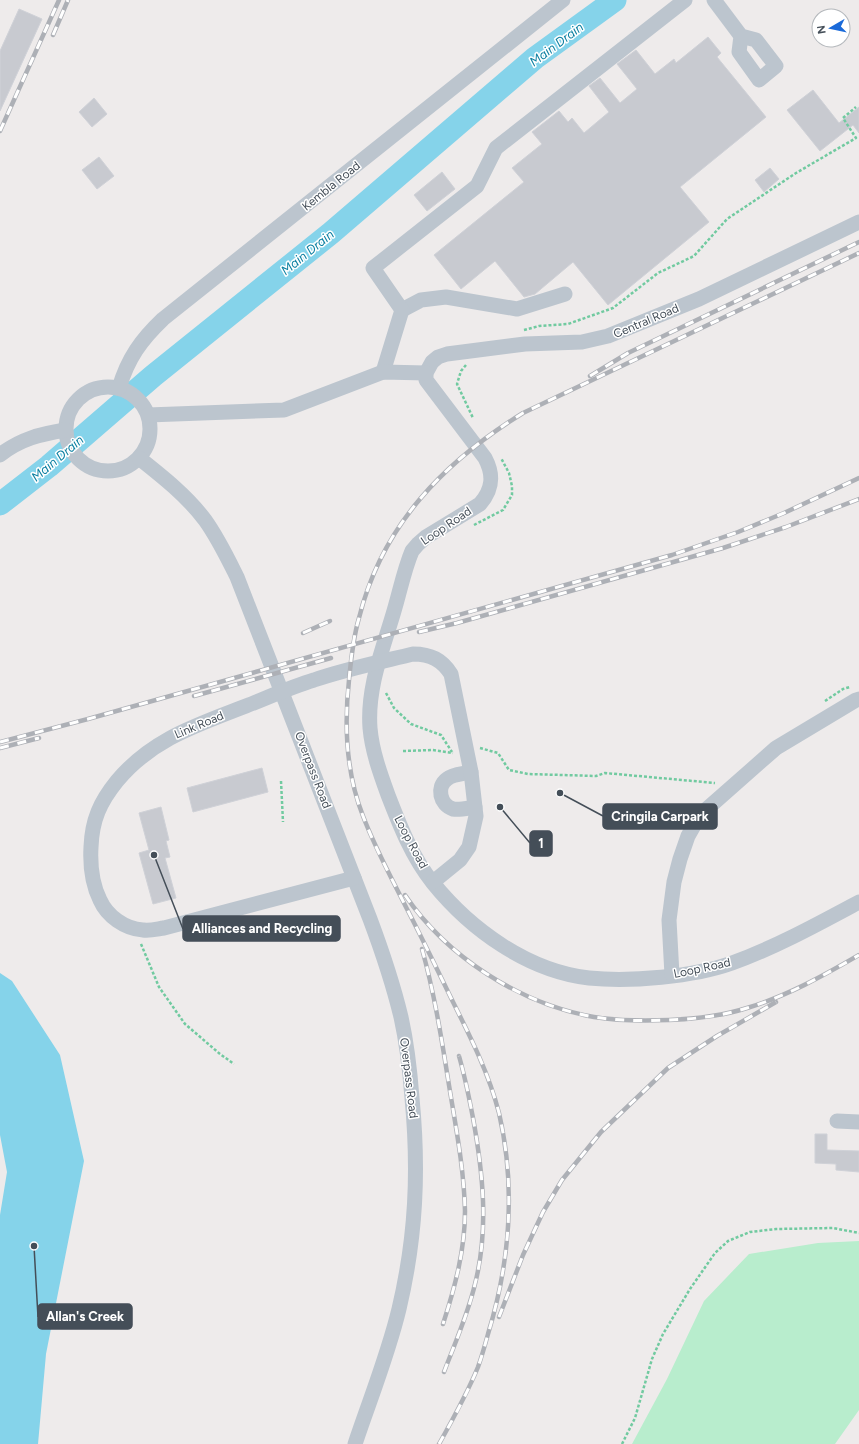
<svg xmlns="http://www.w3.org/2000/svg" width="859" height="1444" font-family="Figtree,sans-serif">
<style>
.green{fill:#b8edcd}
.water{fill:#85d3ea}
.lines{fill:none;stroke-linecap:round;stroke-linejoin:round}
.river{stroke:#85d3ea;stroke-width:23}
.building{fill:#c8cad0;stroke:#cfd1d7}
.path{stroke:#71caa0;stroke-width:2.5;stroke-dasharray:3 2;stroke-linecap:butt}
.minor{stroke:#bcc5ce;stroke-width:15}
.rail-casing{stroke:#adb0b6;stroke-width:4.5}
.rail{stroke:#fff;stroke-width:3;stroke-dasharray:9;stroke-linecap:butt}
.labels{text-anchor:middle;stroke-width:3;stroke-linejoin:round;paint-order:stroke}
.street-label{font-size:12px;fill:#444e58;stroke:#fff}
.water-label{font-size:13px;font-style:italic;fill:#0d80a2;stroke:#fff}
.leader{fill:none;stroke:#444e58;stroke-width:1.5}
.callout-dot{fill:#444e58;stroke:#fff;stroke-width:1.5}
.callout{fill:#444e58;stroke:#444e58;stroke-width:1.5}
.callout-label{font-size:13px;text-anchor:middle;font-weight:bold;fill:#fff}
</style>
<rect width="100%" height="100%" fill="#eeebeb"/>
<path class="green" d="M859 1241V1410L835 1444H632L667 1379 704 1301 749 1254 818 1243Z"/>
<path class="water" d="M0 973 12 981 60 1055 84 1161 46 1354 38 1444H0V1215L7 1172 0 1135Z"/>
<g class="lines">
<path class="river" d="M0 504 49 466 153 376 331 233 535 58 615 0"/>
</g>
<g class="building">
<path d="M19 9 42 19 0 111V51Z"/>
<path d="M708 37 721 53 717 57 766 117 680 187 709 222 608 305 573 262 535 294 524 297 495 261 461 289 434 255 524 182 512 168 542 144 532 132 559 111 568 122 572 118 584 133 609 112 589 86 600 78 620 103 637 89 617 64 636 50 655 74 674 59 676 63Z"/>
<path d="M813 90 839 123 859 107V133L853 125 820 151 787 110Z"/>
<path d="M94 98 107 114 92 127 79 112Z"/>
<path d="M99 157 114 176 97 189 82 170Z"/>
<path d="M770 168 779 179 764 192 755 180Z"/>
<path d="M442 172 455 189 427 211 414 195Z"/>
<path d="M262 768 268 792 193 812 187 788Z"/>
<path d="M161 807 169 840 166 841 170 857 165 858 176 898 153 904 139 853 149 850 139 813Z"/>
<path d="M815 1134H827V1150L859 1151V1172L836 1170V1164L815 1163Z"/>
</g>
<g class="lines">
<g class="path">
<path d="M524 330 539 326 568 324 613 308 658 273 694 256 727 219 796 173 856 138 843 118 856 107"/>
<path d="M466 365 461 371 457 384 473 418"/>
<path d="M474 525 503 510 512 495V486L509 473 501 458"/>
<path d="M386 693 394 708 411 724 441 735 452 752"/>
<path d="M825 701 843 689 850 687"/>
<path d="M480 748 498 753 509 770 528 774 596 776 605 773 715 783"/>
<path d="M403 751 433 750 453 753"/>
<path d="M281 781 283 822"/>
<path d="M141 944 159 987 185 1024 220 1054 234 1064"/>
<path d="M622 1444 635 1418 652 1359 663 1334 690 1289 715 1253 728 1241 750 1232 776 1229 833 1228 859 1233"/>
</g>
<g class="minor">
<path d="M714 0 741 36 756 40 776 66 759 80 739 52 741 36"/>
<path d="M859 222 699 299 608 336 582 342 525 344 447 354 438 357 432 362 426 373V380L485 458C494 475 493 489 480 504L426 537 418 544 412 551C404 570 400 591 394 611 383 649 367 687 370 728 372 751 380 773 388 795 400 826 412 857 433 883 471 930 528 971 589 978 630 982 693 977 732 963 776 947 818 924 859 902"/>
<path d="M402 310 421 300 446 297 517 309 565 294"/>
<path d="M383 372 402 310 373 268 477 186 496 148 685 0"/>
<circle cx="108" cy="429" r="42"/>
<path d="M119 388C128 358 141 340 163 319L563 0"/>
<path d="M148 415 284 410 383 372 426 373"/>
<path d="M0 455C20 439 41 434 65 430"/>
<path d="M139 458C163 477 187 496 205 520 218 538 227 557 237 577L370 919C382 951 393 984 401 1017 407 1044 410 1071 412 1098 419 1171 416 1237 399 1309 388 1355 370 1399 355 1444"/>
<path d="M471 772C463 774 453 774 447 779 436 787 440 805 453 809 460 810 468 808 475 807"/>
<path d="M354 878 164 928C157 929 150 931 143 930 125 929 107 916 100 900 92 884 90 865 91 847 92 820 100 802 117 781 152 739 197 725 246 706 269 697 291 687 314 680 346 669 380 662 413 654 431 654 442 660 451 674L471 772 476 816 469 847 460 860 433 882"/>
<path d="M672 975 669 920 674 882 680 859 688 836 700 815 776 748 856 700 859 699"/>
<path d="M837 1121 859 1122"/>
</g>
<g class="rail-casing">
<g id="rail">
<path d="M53 35 68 0"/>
<path d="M0 131 59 0"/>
<path d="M590 376 628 353 859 242"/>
<path d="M419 632 457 623 723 548 786 527 859 499"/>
<path d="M303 633 330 621"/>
<path d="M194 696 331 658"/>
<path d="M0 742 88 719 672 555 738 532 784 513 859 478"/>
<path d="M0 748 39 738"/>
<path d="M405 895C447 957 520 1004 594 1017 619 1021 644 1021 669 1020 695 1019 722 1016 747 1008 787 996 823 976 859 955"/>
<path d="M422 949C434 992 441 1035 448 1079 455 1123 464 1167 465 1211 465 1250 455 1287 443 1324"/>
<path d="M499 1317 523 1255 543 1212 562 1180 601 1132 668 1068 717 1036 776 1002"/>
<path d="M444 1372C455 1343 468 1314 475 1284 489 1229 483 1173 473 1118 469 1097 465 1077 459 1056"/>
<path d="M439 1444C453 1419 467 1394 478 1367 482 1356 485 1345 488 1334 510 1262 516 1187 499 1113 489 1074 471 1038 453 1002 438 971 423 940 407 909 392 879 375 848 363 816 346 773 344 726 349 680 351 659 353 638 359 618 382 525 444 462 523 413L859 253"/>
</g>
</g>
<use href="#rail" class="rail"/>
</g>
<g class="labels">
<g class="street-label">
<text transform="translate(331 186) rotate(-39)" y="4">Kembla Road</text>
<text transform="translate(646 321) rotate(-23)" y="4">Central Road</text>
<text transform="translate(446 526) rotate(-34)" y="4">Loop Road</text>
<text transform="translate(199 725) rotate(-23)" y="4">Link Road</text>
<text transform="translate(313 770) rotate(69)" y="4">Overpass Road</text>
<text transform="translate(411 842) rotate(62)" y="4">Loop Road</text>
<text transform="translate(702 968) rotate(-12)" y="4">Loop Road</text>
<text transform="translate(409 1078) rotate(83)" y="4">Overpass Road</text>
</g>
<g class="water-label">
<text transform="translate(556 44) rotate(-37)" y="5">Main Drain</text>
<text transform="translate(307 252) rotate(-39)" y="5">Main Drain</text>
<text transform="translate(57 458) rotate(-40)" y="5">Main Drain</text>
</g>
</g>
<path class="leader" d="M560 793L603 816M500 807L530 843M154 855L183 929M34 1246L38 1317"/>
<g class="callout-dot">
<circle cx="560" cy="793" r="4"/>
<circle cx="500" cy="807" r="4"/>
<circle cx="154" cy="855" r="4"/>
<circle cx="34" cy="1246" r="4"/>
</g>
<g class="callout">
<rect x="603" y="804" width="114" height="25" rx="4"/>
<rect x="530" y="831" width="22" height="25" rx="4"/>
<rect x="183" y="916" width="157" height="25" rx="4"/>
<rect x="38" y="1304" width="94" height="25" rx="4"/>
</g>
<g class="callout-label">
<text x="660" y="821">Cringila Carpark</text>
<text x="541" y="848">1</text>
<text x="262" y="933">Alliances and Recycling</text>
<text x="85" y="1321">Allan's Creek</text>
</g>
<g transform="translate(831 28) rotate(261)"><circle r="19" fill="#ffffff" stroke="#b4b8bc"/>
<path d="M0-3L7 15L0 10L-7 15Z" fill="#1a6ad9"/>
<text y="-6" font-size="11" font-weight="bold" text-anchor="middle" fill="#444e58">N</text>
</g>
</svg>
